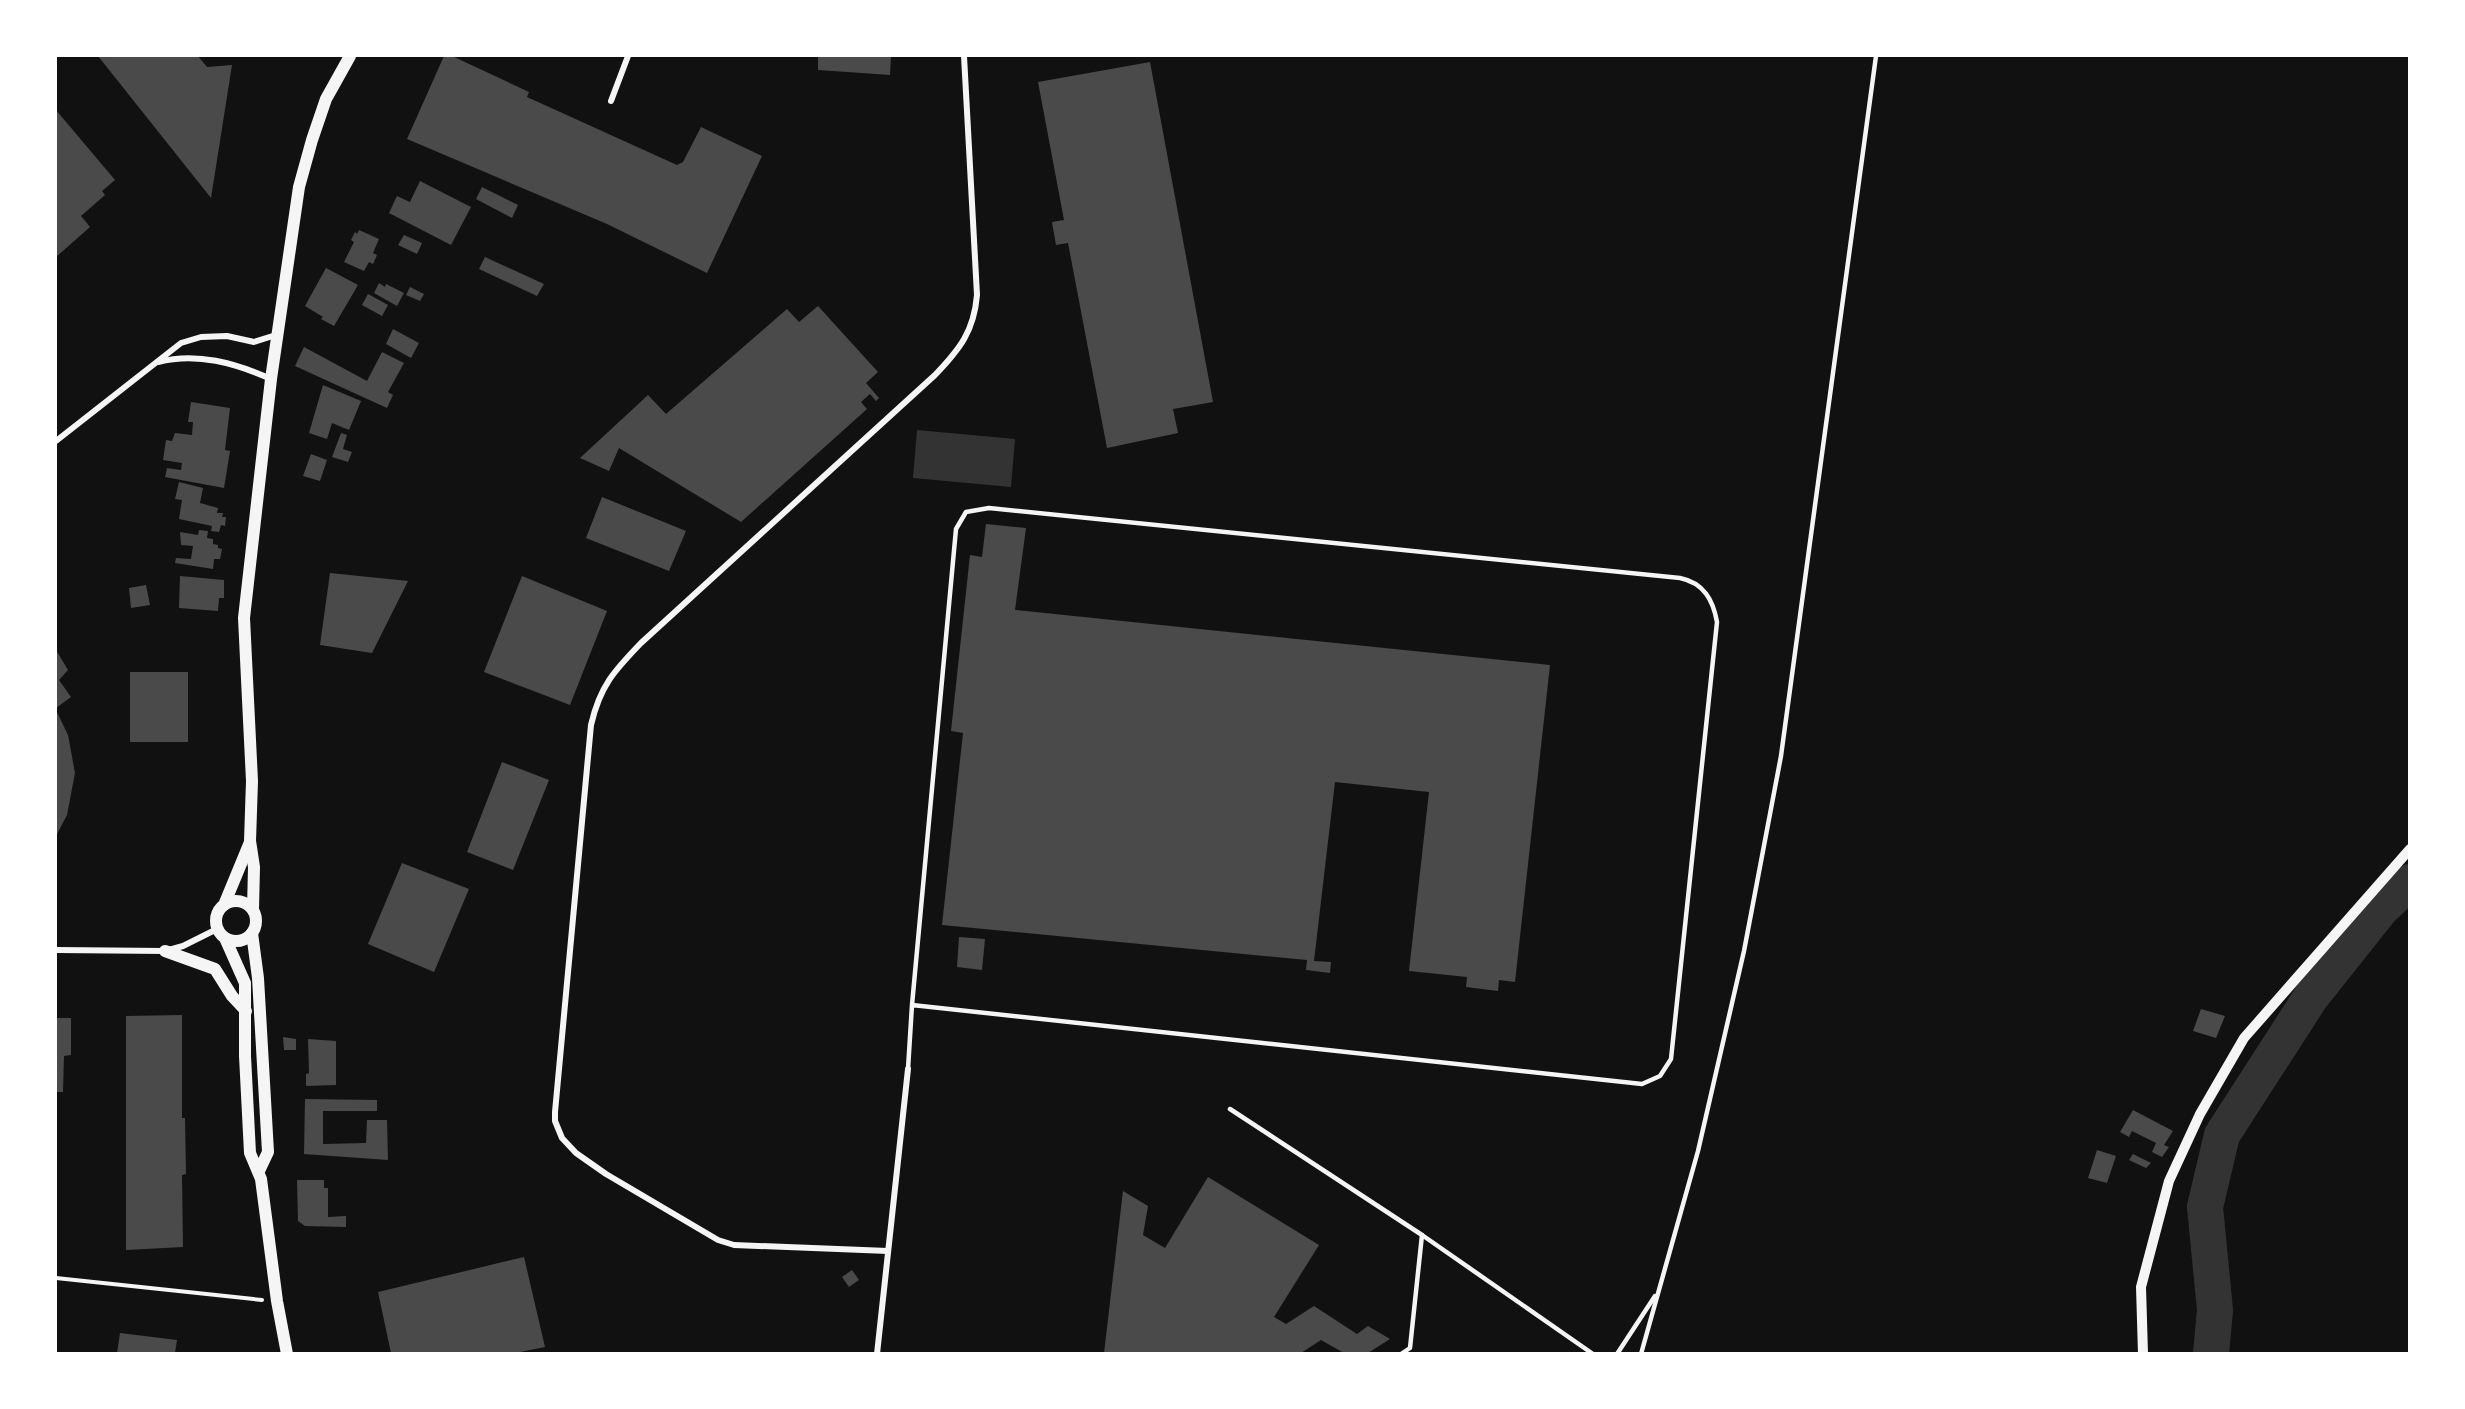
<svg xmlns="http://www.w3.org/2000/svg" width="2465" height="1409" font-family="'Sofia Sans Condensed',sans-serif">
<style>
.water{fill:#333}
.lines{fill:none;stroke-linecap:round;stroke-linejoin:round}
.river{stroke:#333;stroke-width:36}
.building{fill:#4a4a4a}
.path{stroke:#f5f5f5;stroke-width:4}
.service{stroke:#f5f5f5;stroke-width:4.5}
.minor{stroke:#f5f5f5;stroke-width:6}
.tertiary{stroke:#f5f5f5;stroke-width:10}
.secondary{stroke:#f5f5f5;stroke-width:12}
</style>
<rect width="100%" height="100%" fill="#111"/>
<path class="water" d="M917 430 1015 439 1011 487 913 478Z"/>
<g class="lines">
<path class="river" d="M2211 1354 2215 1310 2205 1207 2222 1135 2311 997 2381 909 2410 882"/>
</g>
<g class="building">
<path d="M98 56H198L207 67 232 65 211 198Z"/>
<path d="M444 56H452L529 92 527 97 677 165 683 162 701 127 762 156 707 273 607 224 407 139Z"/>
<path d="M818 56H891L890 75 818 70Z"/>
<path d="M1150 62 1213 402 1173 409 1178 433 1107 448 1068 243 1056 245 1052 222 1064 220 1038 82Z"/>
<path d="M56 110 115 180 102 191 105 195 81 216 90 227 56 257Z"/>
<path d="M420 181 471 207 451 245 389 213 397 196 410 202Z"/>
<path d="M482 187 518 205 512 218 476 199Z"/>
<path d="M359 230 379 239 373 253 377 255 373 264 369 262 364 271 344 262 354 242 351 240 355 232 357 234Z"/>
<path d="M404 235 422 243 417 254 398 245Z"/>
<path d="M485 257 544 284 537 296 479 269Z"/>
<path d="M326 268 358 285 334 326 321 319 323 317 305 306Z"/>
<path d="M379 283 385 287 386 284 404 293 397 306 374 293Z"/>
<path d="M410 287 424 294 420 301 406 295Z"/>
<path d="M368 294 388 305 382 316 362 305Z"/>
<path d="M818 306 878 372 866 383 879 398 876 401 870 394 861 402 867 409 741 522 619 448 609 471 580 458 648 395 666 414 787 309 799 322Z"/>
<path d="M393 329 419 343 411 358 386 344Z"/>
<path d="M304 347 367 381 382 352 404 363 388 392 393 395 387 408 295 366Z"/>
<path d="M323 385 361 401 349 430 332 423 327 439 309 433Z"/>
<path d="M191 402 230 408 225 450 230 451 224 488 165 477 167 468 181 470 182 463 163 460 166 440 172 441 175 433 192 435 193 422H188Z"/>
<path d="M341 433 347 435 343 449 352 452 348 462 332 457Z"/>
<path d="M311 454 327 460 320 481 303 476Z"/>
<path d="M179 482 203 488 200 503 218 508 217 513H223L222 517H226L225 526 221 525 219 532 211 531 212 526 179 519 182 500 175 499Z"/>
<path d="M602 497 686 531 669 571 586 538Z"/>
<path d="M986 524 1026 528 1015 610 1550 665 1515 982 1499 980 1498 991 1466 987 1467 977 1409 971 1429 792 1335 782 1314 961 1331 962 1330 973 1306 970 1307 960 942 925 963 733 951 731 970 555 982 557Z"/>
<path d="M199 530 208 531 207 538 213 539V544L218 545V548L222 549 220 559H214L213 569 175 563 176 558 191 559 193 546 181 545 180 532 198 535Z"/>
<path d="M330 573 408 581 372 653 320 645Z"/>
<path d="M180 576 224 580V598H219L218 611 179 608Z"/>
<path d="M522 576 607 611 570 705 484 672Z"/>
<path d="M146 585 150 605 131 608 129 588Z"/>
<path d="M56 650 68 670 59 680 71 697 56 708Z"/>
<rect x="130" y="672" width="58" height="70"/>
<path d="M56 710 68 735 75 773 67 815 56 836Z"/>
<path d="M502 762 549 780 513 870 467 852Z"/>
<path d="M402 863 469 889 434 972 368 944Z"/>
<path d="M959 937 985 939 982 970 957 967Z"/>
<path d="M2201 1009 2225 1016 2216 1038 2193 1031Z"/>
<path d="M182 1015V1118H185L186 1174 182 1175 183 1247 126 1250V1016Z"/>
<path d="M56 1018H71V1055L64 1056 63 1092H56Z"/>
<path d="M283 1037 296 1039V1050H284Z"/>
<path d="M308 1039 336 1041V1085L306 1086V1074L309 1073Z"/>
<path d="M305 1099 377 1100V1111H323V1144L366 1143 367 1120H387L388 1160 304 1154Z"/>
<path d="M2133 1110 2173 1131 2164 1145 2169 1147 2162 1157 2152 1152 2156 1143 2132 1131 2129 1137 2120 1132Z"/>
<path d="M2097 1150 2116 1156 2107 1183 2088 1178Z"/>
<path d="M2133 1154 2151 1163 2146 1168 2129 1160Z"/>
<path d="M1208 1177 1319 1245 1274 1317 1286 1324 1314 1306 1357 1334 1368 1326 1390 1339 1368 1353H1344L1321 1340 1301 1353H1104L1123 1191 1148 1206 1143 1235 1165 1248Z"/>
<path d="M297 1180H324V1188H328V1217L346 1216V1227L305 1226 298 1221Z"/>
<path d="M524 1257 545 1347 515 1353H391L378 1292Z"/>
<path d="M852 1270 859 1280 849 1287 842 1277Z"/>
<path d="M120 1333 177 1340 175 1353H117Z"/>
</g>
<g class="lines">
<path class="path" d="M56 1278 262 1300"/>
<g class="service">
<path d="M908 1069 912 1005 956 529 966 512 989 508 1680 578C1704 583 1713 600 1717 622L1671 1059 1660 1076 1642 1084 912 1005"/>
<path d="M1230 1109 1422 1235 1410 1348 1401 1354"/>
<path d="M1422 1235 1593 1354"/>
<path d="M1617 1354 1655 1296"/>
<path d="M1641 1354 1698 1151 1744 951 1781 756 1876 56"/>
</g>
<g class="minor">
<path d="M611 101 628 56"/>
<path d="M158 362C197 352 235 363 271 379"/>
<path d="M56 441 181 343 201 337 227 336 254 342 276 335"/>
<path d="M56 950 165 951 183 946 217 929"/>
<path d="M888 1251 734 1245 718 1240 606 1174 576 1153 562 1138 555 1121V1112L591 725C600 686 614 671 641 643L935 375C960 349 974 331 977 295L964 56"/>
<path d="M877 1354 908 1069"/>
</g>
<path class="tertiary" d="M2143 1354 2141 1287 2169 1181 2200 1114 2244 1038 2410 849"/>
<g class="secondary">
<circle cx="236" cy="921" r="20"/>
<path d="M224 905 250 842"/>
<path d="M253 909 254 867 250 841 252 781 244 618 271 379 299 187 312 140 326 99 350 56"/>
<path d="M252 933 258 978 268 1152 259 1171"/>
<path d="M225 938 245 983V1056L250 1153 261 1179 277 1301 287 1354"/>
<path d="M165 951 215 969 232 996 246 1011"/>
</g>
</g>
<rect width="2465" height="1409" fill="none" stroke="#ffffff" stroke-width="114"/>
</svg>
